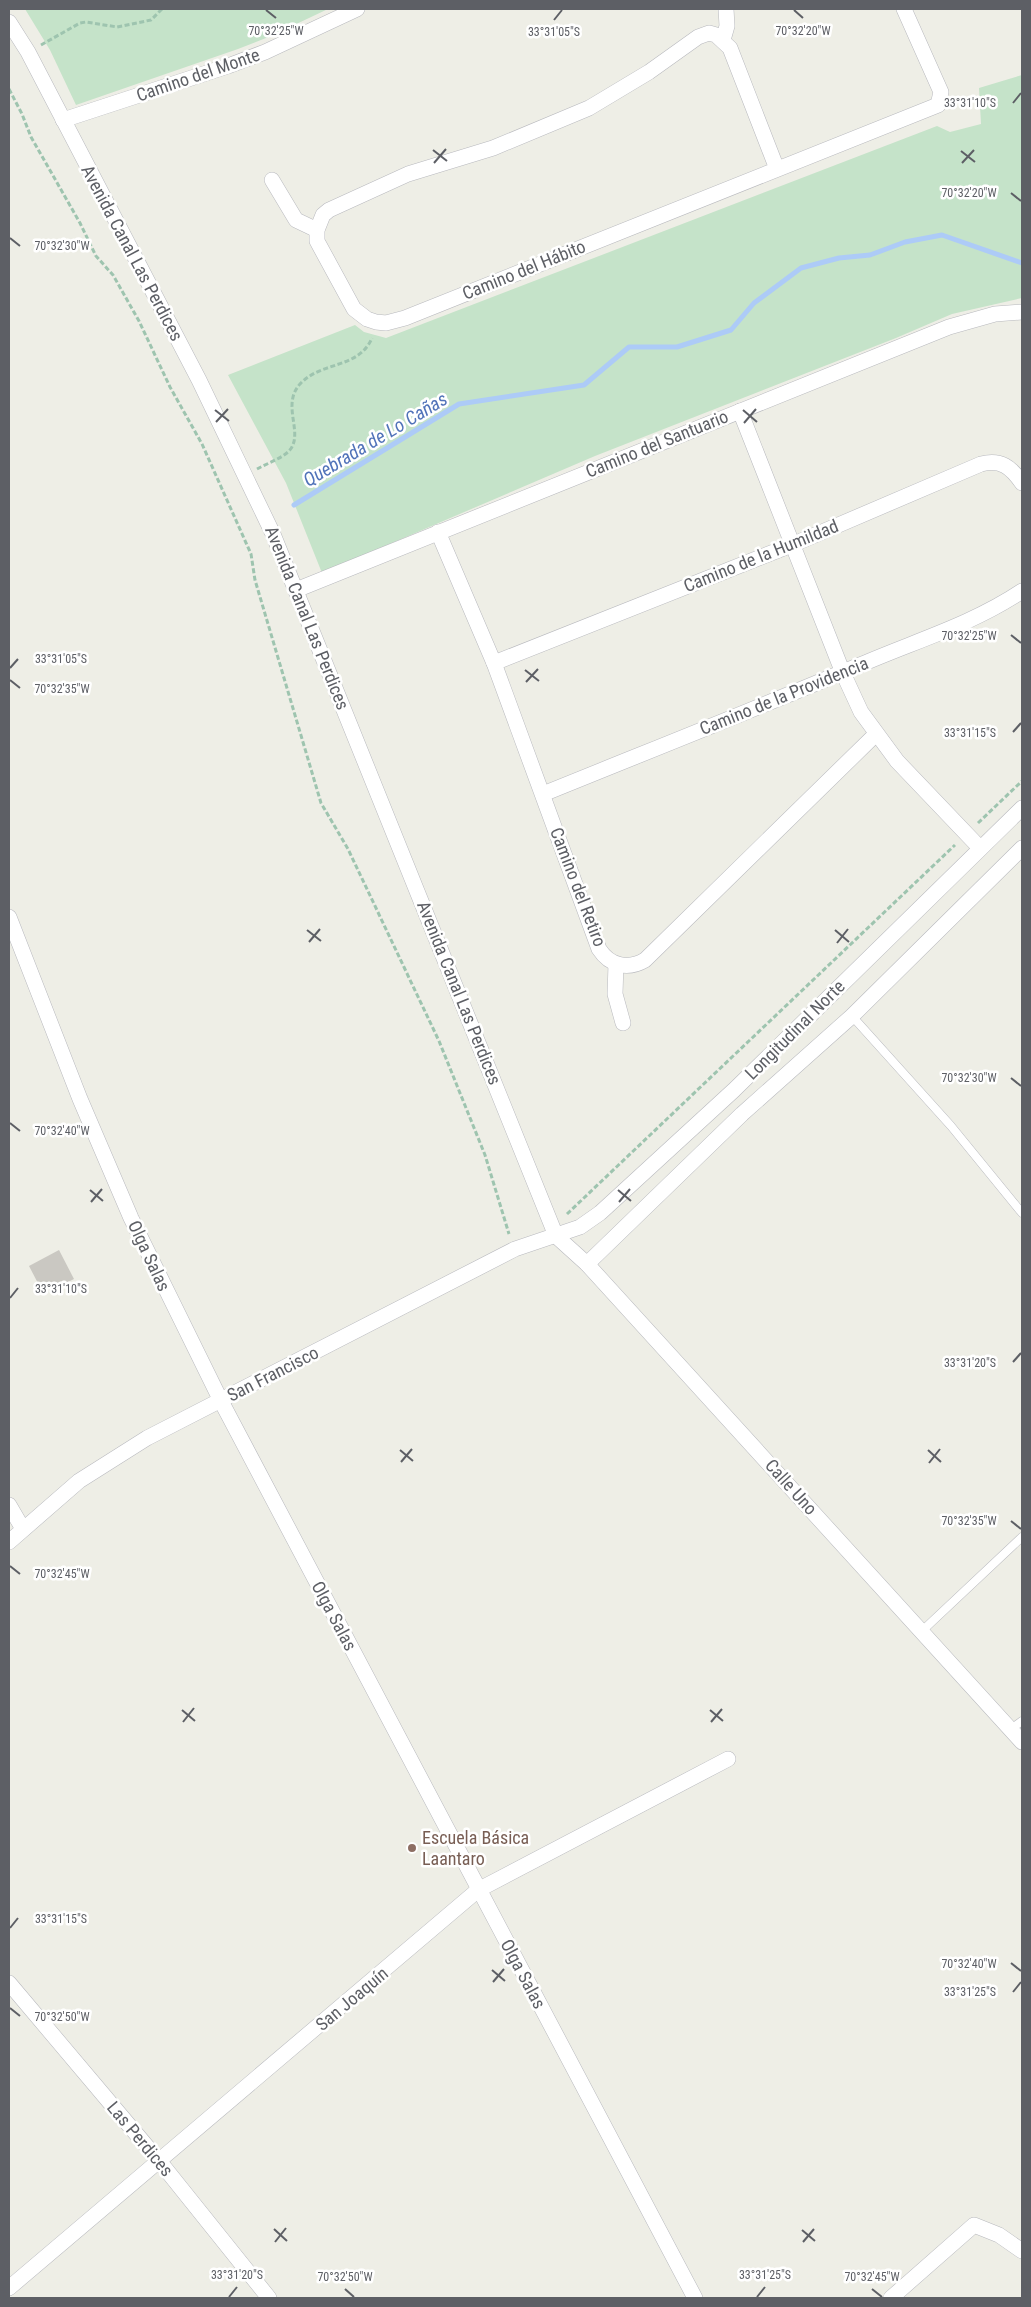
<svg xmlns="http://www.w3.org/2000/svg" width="1031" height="2307" font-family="'Roboto Condensed',sans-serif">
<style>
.green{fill:#c5e3c9}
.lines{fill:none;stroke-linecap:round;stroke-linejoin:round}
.stream{stroke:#adcbf7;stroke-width:5}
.building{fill:#cac8c2}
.lane-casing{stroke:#b8b9be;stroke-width:9}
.street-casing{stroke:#b8b9be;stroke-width:16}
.path{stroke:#9ec4af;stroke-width:3;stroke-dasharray:5 2.5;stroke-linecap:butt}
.lane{stroke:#fff;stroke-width:8}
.street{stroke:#fff;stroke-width:15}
.ticks{fill:none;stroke:#5d5f65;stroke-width:2}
.education-dot{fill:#8d6e63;stroke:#fff;stroke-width:2}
.labels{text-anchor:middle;stroke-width:5;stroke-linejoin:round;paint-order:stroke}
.street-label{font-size:18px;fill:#5d5f65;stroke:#fff}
.education-label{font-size:18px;fill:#785e54;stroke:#fff;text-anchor:start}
.water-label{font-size:19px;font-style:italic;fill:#5173b9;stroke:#fff}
.ticks-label{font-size:12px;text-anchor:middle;fill:#5d5f65;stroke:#fff;stroke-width:5;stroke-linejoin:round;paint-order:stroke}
</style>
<rect width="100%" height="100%" fill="#eeeee6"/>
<g class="green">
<path d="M25 9H328L271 36 238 49 76 105 50 50Z"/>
<path d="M1022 75V298L952 314 896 338 595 456 322 573 286 483 228 375 355 325 364 332 386 338 937 126 950 132 981 124 979 88Z"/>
</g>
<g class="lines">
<path class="stream" d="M294 505 459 404 584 385 629 347H677L731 330 754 303 801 268 839 258 870 255 905 242 942 235 1022 263"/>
</g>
<path class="building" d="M59 1250 74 1279 50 1291 47 1285 41 1289 29 1266Z"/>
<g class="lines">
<g class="lane-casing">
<g id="lane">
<path d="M852 1016 951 1126 1022 1213"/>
<path d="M922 1631 1022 1537"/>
<path d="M1011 1729 1022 1721"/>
</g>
</g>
<g class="street-casing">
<g id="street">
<path d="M9 22 28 52 199 380 273 534 556 1236 587 1264 1022 1742"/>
<path d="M723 40 727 26 726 9"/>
<path d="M63 120 228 66 265 52 357 9"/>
<path d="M777 169 730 48 716 35 709 33 698 37 649 72 589 108 493 148 408 174 329 210 323 215 317 230V241L354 309 367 319 376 322 386 323 405 318 938 105 941 92 904 9"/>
<path d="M272 180 296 220 317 230"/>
<path d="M740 411 843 673 861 712 897 761 980 848"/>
<path d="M438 532 494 663 599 949C610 966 628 970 645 960L876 734"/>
<path d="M296 590 949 327 995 314 1022 312"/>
<path d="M494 663 794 544 981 464C1001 459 1011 467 1022 483"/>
<path d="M543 794C649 751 755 709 860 665 915 641 971 625 1022 591"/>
<path d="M9 917 80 1099 131 1218 221 1401 695 2298"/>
<path d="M616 964 615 994 623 1023"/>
<path d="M587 1264 742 1114 852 1016 1022 848"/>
<path d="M9 1505 23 1529"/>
<path d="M9 1542 79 1481 147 1438 515 1249 580 1227 600 1213 734 1090 1022 808"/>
<path d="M9 1983 160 2162 269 2298"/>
<path d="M9 2288 478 1890 728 1759"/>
<path d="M891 2298 974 2225 999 2235 1022 2251"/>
</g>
</g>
<g class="path">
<path d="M41 45 80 23 86 22 117 27 151 20 162 9"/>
<path d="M9 89 22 114 31 137 80 223 96 256 113 275 139 321 170 387 202 444 251 554 255 580 321 803 348 849 439 1041 485 1155 509 1234"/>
<path d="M257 469C266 464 280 459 288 452 306 435 280 406 300 384 321 361 359 369 372 338"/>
<path d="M978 823 1022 781"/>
<path d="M567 1214 955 845"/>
</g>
<use href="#lane" class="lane"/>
<use href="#street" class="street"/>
</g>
<path class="ticks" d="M266 10 276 18M794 10 803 18M554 20 562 10M1013 103 1021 93M433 150 447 161M961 151 975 162M434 163 446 149M962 163 974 150M1011 193 1021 201M10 238 20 246M215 410 229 421M743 410 757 422M216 422 228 409M744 423 756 409M1011 635 1021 643M10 668 18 659M525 670 539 681M10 680 20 688M526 682 538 669M1013 732 1021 723M307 930 321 941M835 930 849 942M309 942 320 929M837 943 848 929M1011 1078 1021 1086M10 1123 20 1131M90 1190 103 1201M618 1190 631 1201M91 1202 102 1189M619 1202 630 1189M10 1298 18 1288M1013 1362 1021 1353M400 1450 413 1461M928 1450 941 1462M401 1462 412 1449M929 1463 940 1449M1011 1521 1021 1529M10 1566 20 1574M182 1710 195 1721M710 1710 723 1721M183 1722 194 1708M711 1722 722 1709M10 1928 18 1918M1011 1963 1021 1971M492 1970 505 1981M493 1982 504 1969M1013 1992 1021 1982M10 2008 20 2016M274 2229 287 2241M802 2230 815 2241M275 2242 286 2228M803 2242 814 2229M345 2289 354 2297M872 2289 882 2297M229 2297 237 2287M757 2297 765 2287"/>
<circle class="education-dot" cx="412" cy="1848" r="5"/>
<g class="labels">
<g class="street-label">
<text transform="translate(198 75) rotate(-19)" y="6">Camino del Monte</text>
<text transform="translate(132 253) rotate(62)" y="6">Avenida Canal Las Perdices</text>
<text transform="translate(524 270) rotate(-22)" y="6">Camino del Hábito</text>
<text transform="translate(657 444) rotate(-22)" y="6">Camino del Santuario</text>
<text transform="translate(761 556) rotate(-22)" y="6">Camino de la Humildad</text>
<text transform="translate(307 618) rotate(68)" y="6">Avenida Canal Las Perdices</text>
<text transform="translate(784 696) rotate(-22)" y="6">Camino de la Providencia</text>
<text transform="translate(578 887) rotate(69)" y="6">Camino del Retiro</text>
<text transform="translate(459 993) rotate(68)" y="6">Avenida Canal Las Perdices</text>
<text transform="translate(795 1030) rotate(-45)" y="6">Longitudinal Norte</text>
<text transform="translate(149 1256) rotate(65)" y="6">Olga Salas</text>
<text transform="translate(273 1374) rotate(-27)" y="6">San Francisco</text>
<text transform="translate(791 1487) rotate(48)" y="6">Calle Uno</text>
<text transform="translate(334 1616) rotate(62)" y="6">Olga Salas</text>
<text transform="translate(523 1974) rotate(62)" y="6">Olga Salas</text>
<text transform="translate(352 1999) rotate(-40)" y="6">San Joaquín</text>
<text transform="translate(140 2139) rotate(50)" y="6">Las Perdices</text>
</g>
<g class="education-label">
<text x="422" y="1844">Escuela Básica<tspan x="422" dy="21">Laantaro</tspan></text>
</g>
<g class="water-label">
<text transform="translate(375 439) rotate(-31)" y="7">Quebrada de Lo Cañas</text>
</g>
</g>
<g class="ticks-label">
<text x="803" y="35">70°32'20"W</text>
<text x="276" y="35">70°32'25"W</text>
<text x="554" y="36">33°31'05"S</text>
<text x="970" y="107">33°31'10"S</text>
<text x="969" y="197">70°32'20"W</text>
<text x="62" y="250">70°32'30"W</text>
<text x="969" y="640">70°32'25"W</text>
<text x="61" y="663">33°31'05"S</text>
<text x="62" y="693">70°32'35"W</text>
<text x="970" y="737">33°31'15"S</text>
<text x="969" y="1082">70°32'30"W</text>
<text x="62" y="1135">70°32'40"W</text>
<text x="61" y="1293">33°31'10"S</text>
<text x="970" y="1367">33°31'20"S</text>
<text x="969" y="1525">70°32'35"W</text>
<text x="62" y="1578">70°32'45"W</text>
<text x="61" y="1923">33°31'15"S</text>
<text x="969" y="1968">70°32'40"W</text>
<text x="970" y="1996">33°31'25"S</text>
<text x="62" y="2021">70°32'50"W</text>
<text x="237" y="2279">33°31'20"S</text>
<text x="765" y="2279">33°31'25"S</text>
<text x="345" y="2281">70°32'50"W</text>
<text x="872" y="2281">70°32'45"W</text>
</g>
<rect width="1031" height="2307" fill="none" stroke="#5d5f65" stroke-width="20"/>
</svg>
